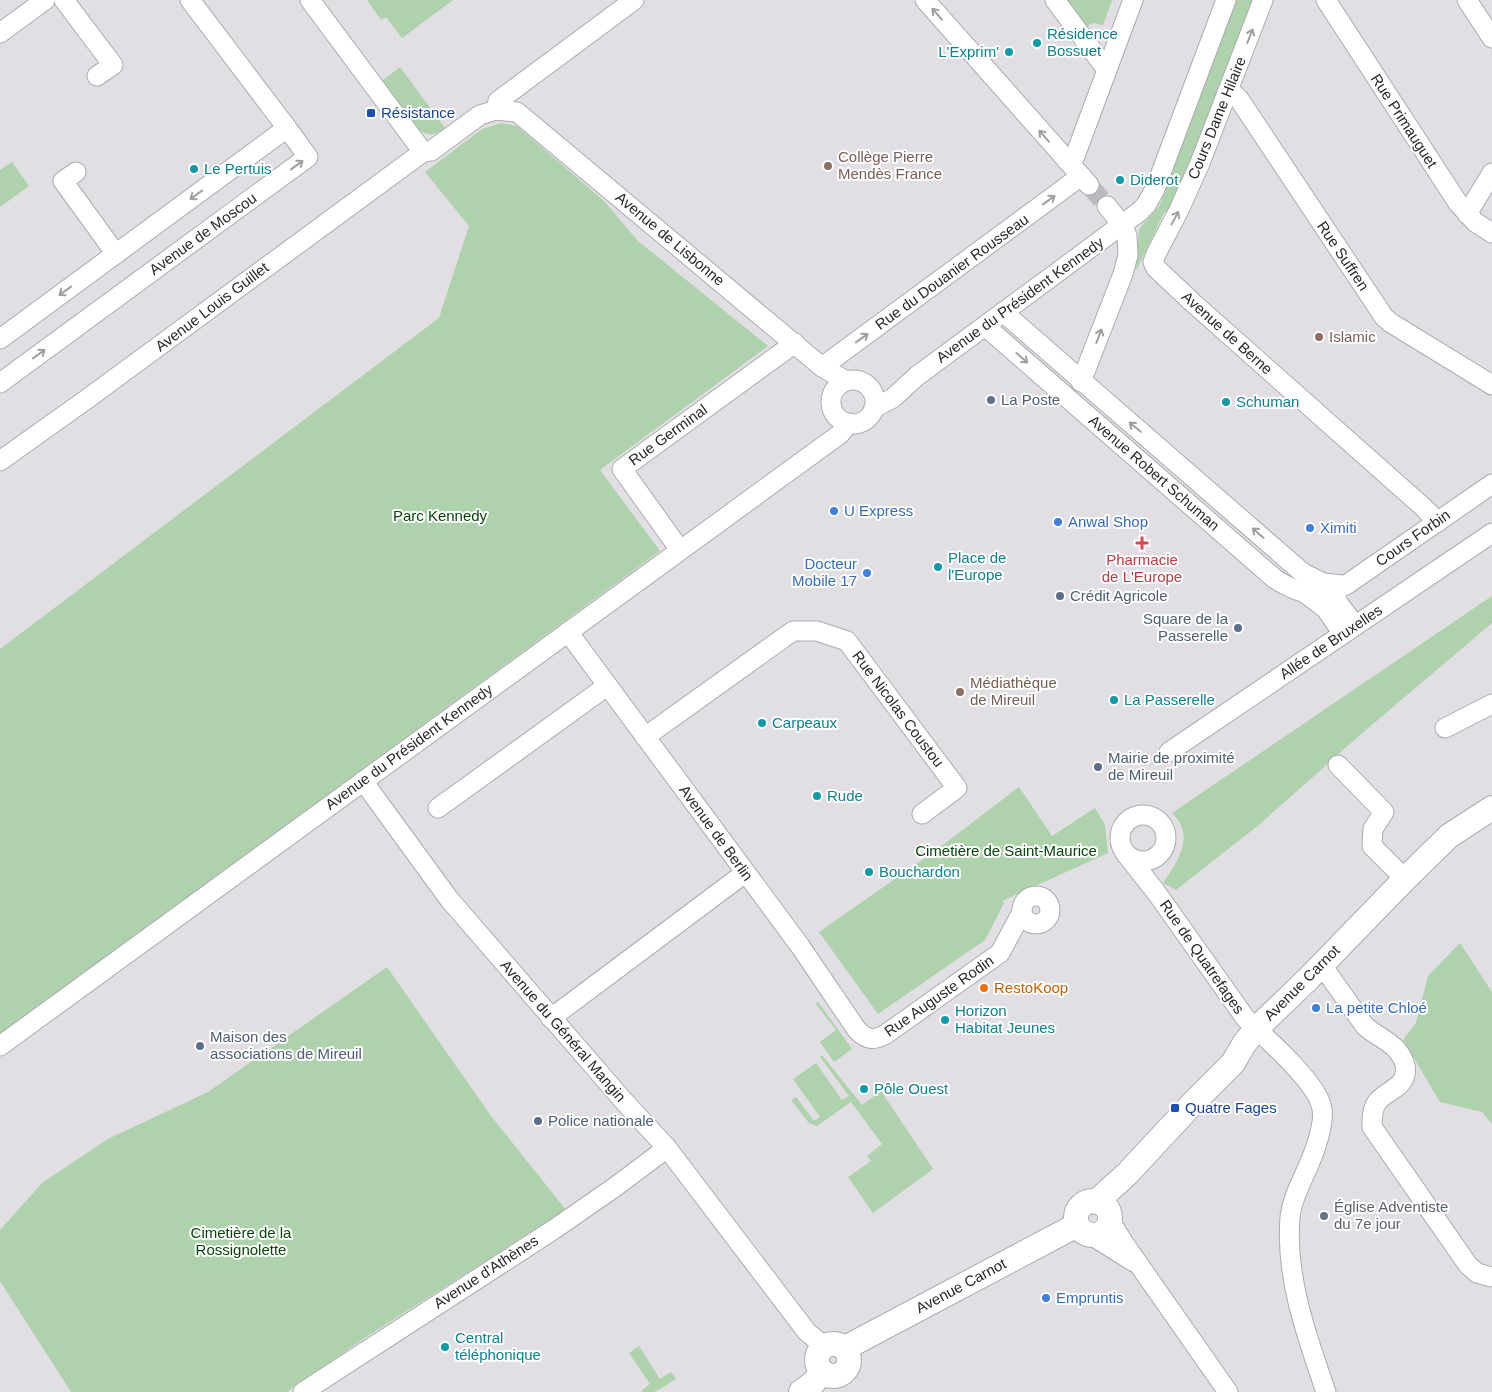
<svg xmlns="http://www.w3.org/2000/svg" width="1492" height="1392" font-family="Arial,sans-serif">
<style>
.green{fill:#aed2ab}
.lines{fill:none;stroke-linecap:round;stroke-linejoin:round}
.minor-tunnel{stroke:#bcbabf;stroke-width:19;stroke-dasharray:19 9;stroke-linecap:butt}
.minor-casing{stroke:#acaab0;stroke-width:21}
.major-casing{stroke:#acaab0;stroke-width:26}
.minor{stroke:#fff;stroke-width:19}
.major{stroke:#fff;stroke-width:24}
.oneway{stroke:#9f9ea0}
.culture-dot{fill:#0f9aa8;stroke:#fff;stroke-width:2}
.transit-dot{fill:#1a4fb4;stroke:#fff;stroke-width:2}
.education-dot{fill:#8d6e63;stroke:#fff;stroke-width:2}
.service-dot{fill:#5c6f8a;stroke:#fff;stroke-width:2}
.shop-dot{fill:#3f7fe0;stroke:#fff;stroke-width:2}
.health-dot{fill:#e0444e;stroke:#fff;stroke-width:2}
.food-dot{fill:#e8710a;stroke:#fff;stroke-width:2}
.worship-dot{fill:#6b7280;stroke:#fff;stroke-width:2}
.labels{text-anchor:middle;stroke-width:4;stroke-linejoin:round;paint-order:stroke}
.culture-label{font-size:15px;fill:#0d838f;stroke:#fff;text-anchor:start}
.transit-label{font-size:15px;fill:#164399;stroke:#fff;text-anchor:start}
.street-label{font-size:15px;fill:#29282b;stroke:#fff}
.education-label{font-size:15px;fill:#785e54;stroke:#fff;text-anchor:start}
.service-label{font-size:15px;fill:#4e5e75;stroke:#fff;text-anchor:start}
.shop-label{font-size:15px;fill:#366cbe;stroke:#fff;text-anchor:start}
.park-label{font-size:15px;fill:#08450b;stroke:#fff}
.health-label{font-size:15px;fill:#be3a42;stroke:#fff}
.food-label{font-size:15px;fill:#c56008;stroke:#fff;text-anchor:start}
.worship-label{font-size:15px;fill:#5b616d;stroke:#fff;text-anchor:start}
</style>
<rect width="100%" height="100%" fill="#e1dee4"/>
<g class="green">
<path d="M367 0H453L402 38 386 17 381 20Z"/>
<path d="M1067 0H1112L1103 25 1093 23 1086 27Z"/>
<path d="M1236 0H1257L1170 213 1165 211 1136 271 1139 229 1160 205Z"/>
<path d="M400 67 445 128C436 135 428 137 418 129L382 81Z"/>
<path d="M501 123 517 126 604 201 638 241 768 346 600 470 660 551 0 1035V649L439 318 469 226 425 172 482 129Z"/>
<path d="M12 162 29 186 0 207V170Z"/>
<path d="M1492 596V623L1360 735 1260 824 1176 890 1163 883C1178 861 1196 836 1172 813Z"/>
<path d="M1019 787 1052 836 1095 808 1105 825 1108 853 1002 901 1004 903 985 940 878 1014 819 932 935 851Z"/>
<path d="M1460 943 1492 992V1124L1482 1112 1440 1102 1403 1040 1416 1023 1428 976Z"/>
<path d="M387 967 491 1116 566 1210 366 1337 287 1392H71L0 1281V1230L42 1183 108 1139 208 1092Z"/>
<path d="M818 1002 852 1049 834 1062 820 1042 836 1030 815 1003Z"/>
<path d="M822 1055 862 1105 881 1091 933 1169 873 1213 848 1177 871 1161 867 1156 882 1144 851 1102 817 1126 809 1123 791 1100 796 1097 814 1121 820 1117 793 1079 816 1063 842 1100 849 1096 820 1057Z"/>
<path d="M639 1346 660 1379 671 1372 676 1379 655 1392H642L641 1391 650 1384 629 1353Z"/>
</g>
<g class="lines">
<path class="minor-tunnel" d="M1089 185 1107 206"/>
<g class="minor-casing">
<g id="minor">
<path d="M64 0 113 65 97 76"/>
<path d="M190 0 287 128"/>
<path d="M310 0 423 152"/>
<path d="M925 0 1089 185"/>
<path d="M1055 0 1107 70"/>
<path d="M1263 0 1200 163 1179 210 1156 254 1153 262 1156 268 1192 302 1422 506 1438 522"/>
<path d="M1326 0 1458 203 1475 222 1492 233"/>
<path d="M1467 0 1492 38"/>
<path d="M0 33 45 0"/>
<path d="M1229 89 1239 99 1384 317 1391 323 1492 385"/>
<path d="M496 110 498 101 634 0"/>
<path d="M423 152 431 151 480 115 496 110 517 112 822 367 846 381"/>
<path d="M1067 161 1075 156 1133 0"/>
<path d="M76 172 63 181 116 254"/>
<path d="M1467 214 1492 173"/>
<path d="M1003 312 1303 573 1323 583 1342 585"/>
<path d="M985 326 1275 579C1301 595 1317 600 1346 585L1492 484"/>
<path d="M0 339 287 128 308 157 0 383"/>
<path d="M822 367 1081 176"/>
<circle cx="853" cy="402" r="22"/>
<path d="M1081 382 1123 274 1128 255 1127 236 1122 225 1107 206"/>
<path d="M874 408 893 398 917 376 1139 212 1146 205 1155 189 1226 0"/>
<path d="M0 461 87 399 423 152"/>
<path d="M680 550 622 469 795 343"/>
<path d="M1334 591 1338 603 1355 625"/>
<path d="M1305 593 1326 609 1343 634"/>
<path d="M568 632 800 946 857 1030C867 1040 874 1041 886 1034L1000 953 1022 912"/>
<path d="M1445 728 1492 704"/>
<path d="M645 737 793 631H817L847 641 957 788 922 814"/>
<path d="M1169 752 1492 533"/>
<path d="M1338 765 1384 812 1373 829 1372 846 1405 879"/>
<path d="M363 781 449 899 622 1099 667 1148 807 1332 824 1346"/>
<path d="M438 808 607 686"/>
<circle cx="1143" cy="838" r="23"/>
<path d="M1126 854 1156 892 1246 1019C1265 1037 1315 1081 1321 1105 1325 1116 1320 1134 1316 1146 1309 1170 1293 1192 1290 1217 1285 1277 1307 1337 1326 1392"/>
<circle cx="1036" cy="910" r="14"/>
<path d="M1321 964 1365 1026C1374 1035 1387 1039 1396 1049 1405 1059 1410 1073 1400 1084 1394 1090 1384 1094 1378 1101 1372 1108 1372 1118 1372 1127L1468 1265 1477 1273 1492 1277"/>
<path d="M551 1018 745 873"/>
<path d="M0 1046 840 434 849 423"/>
<path d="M1109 1219 1123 1242 1228 1392"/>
<path d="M1091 1235 1134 1262"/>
<path d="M303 1392 553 1230 615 1187 667 1148"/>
</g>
</g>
<g class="major-casing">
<g id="major">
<circle cx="1093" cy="1218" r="17"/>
<path d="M1096 1202 1127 1174 1194 1102 1233 1063 1244 1044 1256 1029 1308 979 1405 879 1449 836 1492 808"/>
<circle cx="833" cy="1360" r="16"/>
<path d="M845 1348 1077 1225"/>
<path d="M801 1392 812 1384 823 1372"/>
</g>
</g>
<use href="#minor" class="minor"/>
<use href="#major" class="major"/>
</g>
<defs><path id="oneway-shaft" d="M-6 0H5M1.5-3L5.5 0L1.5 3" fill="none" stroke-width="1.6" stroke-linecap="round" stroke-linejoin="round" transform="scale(1.25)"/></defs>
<g class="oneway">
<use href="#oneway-shaft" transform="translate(937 14) rotate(-131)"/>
<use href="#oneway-shaft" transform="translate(1250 36) rotate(-69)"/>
<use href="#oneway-shaft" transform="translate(1044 136) rotate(-131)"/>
<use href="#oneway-shaft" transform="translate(297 165) rotate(-36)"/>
<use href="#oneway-shaft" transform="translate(196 195) rotate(144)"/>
<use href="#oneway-shaft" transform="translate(1049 200) rotate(-36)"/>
<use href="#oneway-shaft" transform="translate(1175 218) rotate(-62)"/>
<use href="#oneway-shaft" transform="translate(65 291) rotate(144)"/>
<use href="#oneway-shaft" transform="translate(1099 336) rotate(-69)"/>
<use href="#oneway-shaft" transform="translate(862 338) rotate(-36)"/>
<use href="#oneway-shaft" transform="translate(39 354) rotate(-36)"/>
<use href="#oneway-shaft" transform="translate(1022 358) rotate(41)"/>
<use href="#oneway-shaft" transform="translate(1135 427) rotate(-140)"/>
<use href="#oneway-shaft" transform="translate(1258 533) rotate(-139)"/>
</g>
<g class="culture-dot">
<circle cx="1037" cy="43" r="5"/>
<circle cx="1009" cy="52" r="5"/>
<circle cx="194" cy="169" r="5"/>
<circle cx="1120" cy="180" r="5"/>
<circle cx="1226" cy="402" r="5"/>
<circle cx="938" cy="567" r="5"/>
<circle cx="1114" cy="700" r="5"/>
<circle cx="762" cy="723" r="5"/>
<circle cx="817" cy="796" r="5"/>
<circle cx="869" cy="872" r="5"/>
<circle cx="945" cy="1020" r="5"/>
<circle cx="864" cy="1089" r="5"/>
<circle cx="445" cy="1347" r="5"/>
</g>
<g class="transit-dot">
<rect x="366" y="108" width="10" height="10" rx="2.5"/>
<rect x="1170" y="1103" width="10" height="10" rx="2.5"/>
</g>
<g class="education-dot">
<circle cx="828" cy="166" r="5"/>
<circle cx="1319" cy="337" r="5"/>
<circle cx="960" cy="692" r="5"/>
</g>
<g class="service-dot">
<circle cx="991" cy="400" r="5"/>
<circle cx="1060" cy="596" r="5"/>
<circle cx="1238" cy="628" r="5"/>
<circle cx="1098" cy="767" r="5"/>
<circle cx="200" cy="1046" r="5"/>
<circle cx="538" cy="1121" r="5"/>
</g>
<g class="shop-dot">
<circle cx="834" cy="511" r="5"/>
<circle cx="1058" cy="522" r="5"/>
<circle cx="1310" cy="528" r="5"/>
<circle cx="867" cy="573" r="5"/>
<circle cx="1316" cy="1008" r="5"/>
<circle cx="1046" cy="1298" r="5"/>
</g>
<path class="health-dot" d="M1139.5 535.5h5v5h5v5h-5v5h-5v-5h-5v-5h5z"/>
<circle class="food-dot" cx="984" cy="988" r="5"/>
<circle class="worship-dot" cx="1324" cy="1216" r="5"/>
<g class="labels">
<g class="culture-label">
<text x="1047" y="39">Résidence<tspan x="1047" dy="17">Bossuet</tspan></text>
<text x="999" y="57" text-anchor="end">L'Exprim'</text>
<text x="204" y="174">Le Pertuis</text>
<text x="1130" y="185">Diderot</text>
<text x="1236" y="407">Schuman</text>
<text x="948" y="563">Place de<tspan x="948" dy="17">l'Europe</tspan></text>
<text x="1124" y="705">La Passerelle</text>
<text x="772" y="728">Carpeaux</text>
<text x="827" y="801">Rude</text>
<text x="879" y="877">Bouchardon</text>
<text x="955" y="1016">Horizon<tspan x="955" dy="17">Habitat Jeunes</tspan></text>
<text x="874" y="1094">Pôle Ouest</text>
<text x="455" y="1343">Central<tspan x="455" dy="17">téléphonique</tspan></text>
</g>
<g class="transit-label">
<text x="381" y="118">Résistance</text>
<text x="1185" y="1113">Quatre Fages</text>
</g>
<g class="street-label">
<text transform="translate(1217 118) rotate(-68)" y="5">Cours Dame Hilaire</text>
<text transform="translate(1404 121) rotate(57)" y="5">Rue Primauguet</text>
<text transform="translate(203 234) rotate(-36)" y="5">Avenue de Moscou</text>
<text transform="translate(670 239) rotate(40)" y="5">Avenue de Lisbonne</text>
<text transform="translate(1343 256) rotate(56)" y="5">Rue Suffren</text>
<text transform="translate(952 272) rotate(-36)" y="5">Rue du Douanier Rousseau</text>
<text transform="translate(1020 300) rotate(-36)" y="5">Avenue du Président Kennedy</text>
<text transform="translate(212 307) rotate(-37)" y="5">Avenue Louis Guillet</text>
<text transform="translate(1227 333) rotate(42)" y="5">Avenue de Berne</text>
<text transform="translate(668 435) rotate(-36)" y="5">Rue Germinal</text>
<text transform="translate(1154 473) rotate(41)" y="5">Avenue Robert Schuman</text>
<text transform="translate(1413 538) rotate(-35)" y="5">Cours Forbin</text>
<text transform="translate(1331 642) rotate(-34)" y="5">Allée de Bruxelles</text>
<text transform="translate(898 709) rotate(53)" y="5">Rue Nicolas Coustou</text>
<text transform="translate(409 747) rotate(-36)" y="5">Avenue du Président Kennedy</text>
<text transform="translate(716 833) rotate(54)" y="5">Avenue de Berlin</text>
<text transform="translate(1202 957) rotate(55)" y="5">Rue de Quatrefages</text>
<text transform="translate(1302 983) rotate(-45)" y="5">Avenue Carnot</text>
<text transform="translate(939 996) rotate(-35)" y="5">Rue Auguste Rodin</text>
<text transform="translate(563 1031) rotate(49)" y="5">Avenue du Général Mangin</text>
<text transform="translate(486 1272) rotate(-33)" y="5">Avenue d'Athènes</text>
<text transform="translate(961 1286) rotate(-28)" y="5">Avenue Carnot</text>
</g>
<g class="education-label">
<text x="838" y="162">Collège Pierre<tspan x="838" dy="17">Mendès France</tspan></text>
<text x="1329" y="342">Islamic</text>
<text x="970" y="688">Médiathèque<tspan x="970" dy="17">de Mireuil</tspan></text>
</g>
<g class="service-label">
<text x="1001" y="405">La Poste</text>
<text x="1070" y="601">Crédit Agricole</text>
<text x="1228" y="624" text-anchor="end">Square de la<tspan x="1228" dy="17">Passerelle</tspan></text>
<text x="1108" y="763">Mairie de proximité<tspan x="1108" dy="17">de Mireuil</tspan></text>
<text x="210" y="1042">Maison des<tspan x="210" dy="17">associations de Mireuil</tspan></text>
<text x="548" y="1126">Police nationale</text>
</g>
<g class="shop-label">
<text x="844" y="516">U Express</text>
<text x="1068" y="527">Anwal Shop</text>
<text x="1320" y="533">Ximiti</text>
<text x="857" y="569" text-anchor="end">Docteur<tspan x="857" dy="17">Mobile 17</tspan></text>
<text x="1326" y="1013">La petite Chloé</text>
<text x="1056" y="1303">Empruntis</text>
</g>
<g class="park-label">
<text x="440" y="521">Parc Kennedy</text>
<text x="1006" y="856">Cimetière de Saint-Maurice</text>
<text x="241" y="1238">Cimetière de la<tspan x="241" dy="17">Rossignolette</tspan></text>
</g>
<g class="health-label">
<text x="1142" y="565">Pharmacie<tspan x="1142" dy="17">de L'Europe</tspan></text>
</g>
<g class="food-label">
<text x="994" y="993">RestoKoop</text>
</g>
<g class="worship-label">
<text x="1334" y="1212">Église Adventiste<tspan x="1334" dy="17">du 7e jour</tspan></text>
</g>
</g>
</svg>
